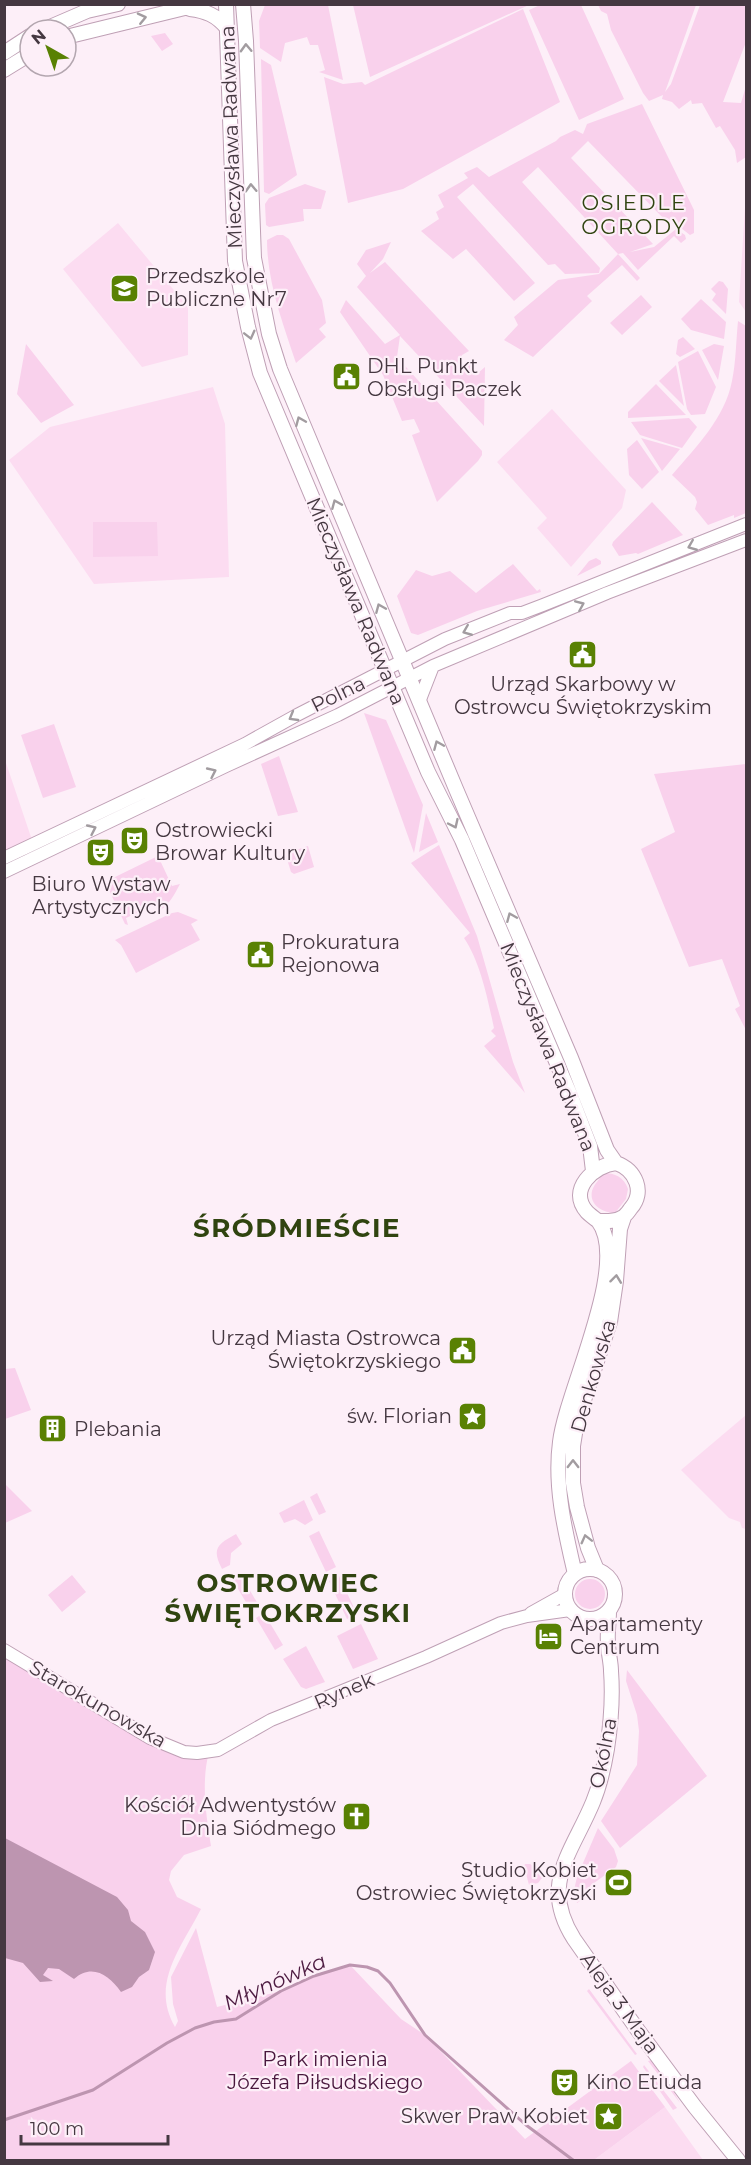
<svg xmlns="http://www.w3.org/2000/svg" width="751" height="2165" font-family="Montserrat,sans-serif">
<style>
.built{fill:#fcdcf1}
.green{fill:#f9d1ec}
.water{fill:#bd95b0}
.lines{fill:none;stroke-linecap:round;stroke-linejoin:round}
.stream{stroke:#bd95b0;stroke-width:3}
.tertiary-casing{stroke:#bfa0b5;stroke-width:14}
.secondary-casing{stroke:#bfa0b5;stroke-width:16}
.tertiary{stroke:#fff;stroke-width:12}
.secondary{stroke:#fff;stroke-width:14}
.oneway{stroke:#a29ca0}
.labels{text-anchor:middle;stroke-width:4.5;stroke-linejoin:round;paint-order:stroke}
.street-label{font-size:20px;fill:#453841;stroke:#fdeff8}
.poi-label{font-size:20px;fill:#453841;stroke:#fdeff8;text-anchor:start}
.park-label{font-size:20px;fill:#49173d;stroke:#fdeff8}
.neighbourhood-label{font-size:21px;letter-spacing:1.5px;fill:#304410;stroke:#fdeff8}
.water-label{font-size:21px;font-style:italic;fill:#4d1b41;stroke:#fdeff8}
.district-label{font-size:26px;font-weight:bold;letter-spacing:1.5px;fill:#304410;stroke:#fdeff8}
</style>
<rect width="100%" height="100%" fill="#fdeff8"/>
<!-- built -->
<path class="built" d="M 746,192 L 746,312 L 739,302 Z
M 118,223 L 188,307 L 188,355 L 142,367 L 63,269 Z
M 213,387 L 225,424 L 229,577 L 94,584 L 9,460 L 50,427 Z
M 552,409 L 626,490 L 622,508 L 571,567 L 537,528 L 547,518 L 497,462 Z
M 4,757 L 33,843 L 4,858 Z
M 746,1415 L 746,1529 L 742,1528 L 740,1522 L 729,1518 L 681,1470 Z
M 665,2107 L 703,2160 L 594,2160 Z"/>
<!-- green -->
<path class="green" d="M 265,5 L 328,5 L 343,80 L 319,72 L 325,70 L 318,45 L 310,45 L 307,37 L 285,43 L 281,62 L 260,48 L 259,21 Z
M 353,5 L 353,4 L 529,5 L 370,77 Z
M 540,5 L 581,5 L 624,99 L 579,120 L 529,10 Z
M 598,5 L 696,5 L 665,92 L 671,84 L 700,5 L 746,5 L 746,42 L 723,102 L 741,103 L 746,86 L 746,157 L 737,163 L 735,150 L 720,126 L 716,128 L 702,103 L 692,104 L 691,100 L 679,109 L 672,102 L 662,99 L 663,95 L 649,101 L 643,93 L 611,30 L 607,14 L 601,11 Z
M 523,9 L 560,102 L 403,189 L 348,203 L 324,77 L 343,84 L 362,82 L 365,85 Z
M 165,33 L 173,44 L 162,51 L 151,36 Z
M 261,59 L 271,65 L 297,175 L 269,194 L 264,192 Z
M 642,104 L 694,210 L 694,233 L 690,235 L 672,221 L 664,219 L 588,141 L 571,158 L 653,244 L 630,252 L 654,247 L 676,229 L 685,235 L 686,239 L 681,243 L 674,236 L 638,270 L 623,253 L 618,254 L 640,278 L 637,281 L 622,265 L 587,296 L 592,301 L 533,357 L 504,340 L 518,325 L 514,317 L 558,280 L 599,274 L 618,254 L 538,167 L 522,182 L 600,268 L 599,273 L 565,274 L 555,264 L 548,265 L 473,184 L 457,197 L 535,283 L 514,301 L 466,249 L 453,259 L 421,231 L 439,219 L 436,212 L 444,207 L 438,195 L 468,178 L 464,173 L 477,167 L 489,177 L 556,141 L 560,137 L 575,130 L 583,134 L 587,124 Z
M 305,184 L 326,191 L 321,209 L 303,209 L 304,221 L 269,227 L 266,225 L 265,204 L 269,198 Z
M 277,235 L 283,235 L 289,239 L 322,300 L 326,323 L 319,329 L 326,337 L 296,363 C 283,324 267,282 267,240 Z
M 391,242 L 383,259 L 370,273 L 385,262 L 469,351 L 462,355 L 461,361 L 464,365 L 468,362 L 478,373 L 485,367 L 484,426 L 400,336 L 397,357 L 482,451 L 482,455 L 478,461 L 437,502 L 412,435 L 420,432 L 414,419 L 402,421 L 383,375 L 340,312 L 346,300 L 385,344 L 400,335 L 357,287 L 366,276 L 357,264 L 366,250 Z
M 719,281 L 723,282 L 728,289 L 726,314 L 712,300 L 716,294 L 711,289 Z
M 641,295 L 652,307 L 622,335 L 610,323 Z
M 701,299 L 726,322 L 724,339 L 691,330 L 681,319 Z
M 738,321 L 746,326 L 746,513 L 734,518 L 734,515 L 708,525 L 695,509 L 697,502 L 695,497 L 672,475 C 696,447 725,418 732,381 C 736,362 736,341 738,321 Z
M 683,337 L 695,349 L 680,357 L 676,354 L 678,340 Z
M 26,344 L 74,405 L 41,423 L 17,394 Z
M 714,344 L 724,346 L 718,380 L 702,350 Z
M 698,351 L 716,387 L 705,414 L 691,415 L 687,409 L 678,362 Z
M 676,365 L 684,406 L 659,381 Z
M 656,384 L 686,415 L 628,418 L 628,412 Z
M 689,418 L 697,427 L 682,448 L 640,435 L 631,422 Z
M 641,438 L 680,449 L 662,471 Z
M 637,440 L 659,472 L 642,489 L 629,475 L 627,449 Z
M 652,502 L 683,535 L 638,554 L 636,553 L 619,556 L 612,545 L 613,542 Z
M 93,522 L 157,522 L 158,556 L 93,557 Z
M 596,558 L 601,561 L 601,564 L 577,576 L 589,561 Z
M 513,564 L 537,591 L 540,589 L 541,592 L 477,611 L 418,635 L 411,633 L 397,596 L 416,570 L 432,576 L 450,571 L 476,593 Z
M 364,713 L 386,720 L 423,805 L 414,853 Z
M 54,724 L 76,787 L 43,798 L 21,735 Z
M 279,756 L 298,812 L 278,816 L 261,764 Z
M 746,764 L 746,1030 L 735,1009 L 740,1006 L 722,959 L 689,967 L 641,849 L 675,832 L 654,774 Z
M 426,813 L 438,842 L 419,852 Z
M 439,845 L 477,936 L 513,1062 L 525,1093 L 484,1046 L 496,1036 L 491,1031 L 494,1028 C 488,1000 480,961 464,938 L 470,933 L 411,863 Z
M 308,846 L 314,867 L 294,874 L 291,872 L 286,856 L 290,852 Z
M 158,856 L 172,886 L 180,884 C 174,895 170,904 159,911 L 156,904 L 126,918 L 128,925 L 125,924 L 109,890 L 109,884 L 113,878 Z
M 178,912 L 198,920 L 191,924 L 200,940 L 136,973 L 121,945 L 115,940 L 172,913 Z
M 603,1173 C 615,1173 624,1177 628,1189 L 626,1199 L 615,1213 C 603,1213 589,1205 592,1191 C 594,1184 600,1179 603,1173 Z
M 15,1368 L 31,1410 L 5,1419 L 5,1369 Z
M 5,1484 L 32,1511 L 5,1523 L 4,1523 Z
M 317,1493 L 326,1512 L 319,1515 L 310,1497 Z
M 304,1500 L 313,1520 L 305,1525 L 295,1519 L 284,1523 L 279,1513 Z
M 319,1531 L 336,1567 L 326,1572 L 309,1536 Z
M 236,1534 L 242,1544 L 231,1553 L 230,1565 L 222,1569 C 211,1548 218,1544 236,1534 Z
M 239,1572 L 258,1604 L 250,1609 L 231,1577 Z
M 72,1575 L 86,1592 L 62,1612 L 48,1595 Z
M 339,1576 L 357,1614 L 347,1619 L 329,1581 Z
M575 1594a15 15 0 1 1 30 0a15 15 0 1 1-30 0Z
M 264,1613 L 283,1645 L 275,1650 L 256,1618 Z
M 361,1624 L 378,1659 L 353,1669 L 337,1636 Z
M 306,1646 L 325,1682 L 306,1689 L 301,1687 L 283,1659 Z
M 5,1650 L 150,1738 L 209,1752 C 201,1782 206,1815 211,1846 L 184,1855 L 171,1871 L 169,1880 L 177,1897 L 201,1909 C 181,1948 150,1984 175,2027 L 178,2021 L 173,2004 L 171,1977 L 196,1928 L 217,2007 L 281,1991 L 314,1976 L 350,1965 L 401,2019 L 425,2035 L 525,2139 L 631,2061 L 665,2107 L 594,2160 L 5,2160 Z
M 627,1670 L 707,1776 L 620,1848 L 601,1821 L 637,1765 L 639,1731 L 637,1715 L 626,1681 Z
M 598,1828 L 614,1849 L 618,1861 L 616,1867 L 590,1886 L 590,1894 L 577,1903 L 574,1890 L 577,1877 Z
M 525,1864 L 530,1864 L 546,1873 L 538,1883 L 529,1885 L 524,1866 Z
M 589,1989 L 637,2054 L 635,2055 L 587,1991 Z
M 652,2060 L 666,2078 L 680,2103 L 648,2061 Z
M 644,2065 L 677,2108 L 673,2110 L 643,2067 Z"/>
<!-- water -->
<path class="water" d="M 5,1838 L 117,1897 L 128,1910 L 131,1921 L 145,1932 L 155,1952 L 149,1970 L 139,1977 L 132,1987 L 121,1992 C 109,1975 92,1963 74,1979 L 59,1969 L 48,1968 L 43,1975 L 53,1981 L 40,1982 L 23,1963 L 5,1958 Z"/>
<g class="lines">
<!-- stream -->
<path class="stream" d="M 4,2120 L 93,2090 L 167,2043 L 195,2028 L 214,2022 L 236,2019 L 281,1991 L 314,1976 L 350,1965 L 367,1967 L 378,1971 L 390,1983 L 425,2035 L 526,2125 L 573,2160"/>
<defs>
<path id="tertiary" d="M 419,702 L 433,666
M 4,858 L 245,744 L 297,715 L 445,639 L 510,613 L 522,613 L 543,605 L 746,524
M 4,872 L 226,766 L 338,715 L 433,666 L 607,593 L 746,540
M 531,1613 L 565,1594
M 4,1650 L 150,1738 L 184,1752 L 197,1753 L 218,1750 L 271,1720 L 426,1657 L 501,1623 L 527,1616 L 570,1610"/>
<path id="secondary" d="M 226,4 L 235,261 L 248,327 L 260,373 L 428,772 L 462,840 L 570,1094 L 590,1146 L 593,1171
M 243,4 L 246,41 L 254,258 L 269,334 L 280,369 L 456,789 L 571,1058 L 607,1150 L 616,1163
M 190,9 C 206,11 216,15 227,28
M 43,30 L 87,11 L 118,4
M 66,37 L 201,4
M 4,53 L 30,36
M 4,70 L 30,54
M 616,1163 C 636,1170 645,1192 631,1208 C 628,1212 626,1216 621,1218 C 614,1222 606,1221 598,1221 C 594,1218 590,1215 587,1212 C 567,1190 594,1165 616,1163 Z
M565 1594a25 25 0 1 1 50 0a25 25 0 1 1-50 0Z
M 597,1570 L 588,1548 L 577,1507 L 573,1483 L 573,1446 L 577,1421 L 610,1322 L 616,1281 L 620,1229 L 624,1217
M 575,1574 C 565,1531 554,1486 560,1442 C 566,1390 631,1264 598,1221
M 609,1611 C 609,1622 607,1633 608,1643 C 608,1652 611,1662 611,1671 C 613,1697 611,1723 607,1749 C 604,1767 600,1785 593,1802 C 572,1853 539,1884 574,1939 L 637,2029 L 695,2107 L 738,2160"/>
</defs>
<!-- tertiary casing -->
<use href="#tertiary" class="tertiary-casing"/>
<!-- secondary casing -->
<use href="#secondary" class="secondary-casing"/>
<!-- tertiary -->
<use href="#tertiary" class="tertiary"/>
<!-- secondary -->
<use href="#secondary" class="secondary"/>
</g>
<!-- one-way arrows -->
<defs><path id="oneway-chevron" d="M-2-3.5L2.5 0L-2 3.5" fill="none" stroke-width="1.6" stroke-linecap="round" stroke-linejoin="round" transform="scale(1.5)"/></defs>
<g class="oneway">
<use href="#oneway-chevron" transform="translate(142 18) rotate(-13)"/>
<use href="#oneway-chevron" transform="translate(246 48) rotate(-92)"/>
<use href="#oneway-chevron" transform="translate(251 188) rotate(-92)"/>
<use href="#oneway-chevron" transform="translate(250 335) rotate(76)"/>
<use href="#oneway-chevron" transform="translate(300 421) rotate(-113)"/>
<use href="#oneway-chevron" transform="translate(336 504) rotate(-113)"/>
<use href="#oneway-chevron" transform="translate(692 546) rotate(158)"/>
<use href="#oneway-chevron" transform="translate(580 605) rotate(-23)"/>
<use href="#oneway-chevron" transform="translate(380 608) rotate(-113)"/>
<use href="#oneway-chevron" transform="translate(467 631) rotate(158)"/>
<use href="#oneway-chevron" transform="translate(293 717) rotate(150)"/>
<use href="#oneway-chevron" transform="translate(438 745) rotate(-113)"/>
<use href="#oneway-chevron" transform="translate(212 772) rotate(-25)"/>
<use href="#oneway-chevron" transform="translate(454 824) rotate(65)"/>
<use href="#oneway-chevron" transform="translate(92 829) rotate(-25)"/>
<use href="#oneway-chevron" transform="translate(511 917) rotate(-113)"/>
<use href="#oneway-chevron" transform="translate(616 1279) rotate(-83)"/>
<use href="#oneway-chevron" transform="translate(573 1464) rotate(-90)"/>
<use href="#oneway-chevron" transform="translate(586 1539) rotate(-104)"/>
</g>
<!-- icons -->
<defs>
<symbol id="school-square" viewBox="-11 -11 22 22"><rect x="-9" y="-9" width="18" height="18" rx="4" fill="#598103" stroke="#fdeff8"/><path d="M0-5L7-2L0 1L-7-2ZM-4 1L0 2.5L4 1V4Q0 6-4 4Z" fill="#fff"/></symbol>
<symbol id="civic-square" viewBox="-11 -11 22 22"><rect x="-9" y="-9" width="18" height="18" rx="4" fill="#598103" stroke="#fdeff8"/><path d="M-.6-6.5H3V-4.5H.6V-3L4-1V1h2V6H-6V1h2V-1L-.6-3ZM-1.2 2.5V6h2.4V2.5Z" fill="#fff"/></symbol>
<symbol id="theatre-square" viewBox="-11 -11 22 22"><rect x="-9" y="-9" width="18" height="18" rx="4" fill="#598103" stroke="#fdeff8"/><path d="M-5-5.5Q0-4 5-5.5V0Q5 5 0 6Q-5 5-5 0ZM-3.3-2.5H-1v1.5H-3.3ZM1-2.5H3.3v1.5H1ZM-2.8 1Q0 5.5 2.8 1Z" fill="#fff"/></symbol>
<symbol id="sight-square" viewBox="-11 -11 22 22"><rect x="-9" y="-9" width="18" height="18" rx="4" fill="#598103" stroke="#fdeff8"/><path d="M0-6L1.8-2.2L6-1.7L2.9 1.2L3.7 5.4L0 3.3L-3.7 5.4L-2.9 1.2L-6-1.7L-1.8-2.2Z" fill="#fff"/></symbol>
<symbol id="building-square" viewBox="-11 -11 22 22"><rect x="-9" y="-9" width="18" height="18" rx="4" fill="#598103" stroke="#fdeff8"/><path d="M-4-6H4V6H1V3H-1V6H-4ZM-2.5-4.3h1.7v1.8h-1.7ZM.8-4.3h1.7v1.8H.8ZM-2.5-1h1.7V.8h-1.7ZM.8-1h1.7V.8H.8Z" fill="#fff"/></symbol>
<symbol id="hotel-square" viewBox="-11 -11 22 22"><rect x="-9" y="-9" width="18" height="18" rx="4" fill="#598103" stroke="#fdeff8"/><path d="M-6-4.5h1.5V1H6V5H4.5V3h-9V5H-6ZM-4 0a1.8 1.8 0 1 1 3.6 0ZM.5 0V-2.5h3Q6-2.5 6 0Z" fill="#fff"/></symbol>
<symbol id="church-square" viewBox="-11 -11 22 22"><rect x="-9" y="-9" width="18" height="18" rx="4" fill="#598103" stroke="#fdeff8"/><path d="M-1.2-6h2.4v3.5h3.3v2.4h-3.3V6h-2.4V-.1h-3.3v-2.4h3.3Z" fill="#fff"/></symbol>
<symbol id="stadium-square" viewBox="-11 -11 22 22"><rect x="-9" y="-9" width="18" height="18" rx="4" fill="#598103" stroke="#fdeff8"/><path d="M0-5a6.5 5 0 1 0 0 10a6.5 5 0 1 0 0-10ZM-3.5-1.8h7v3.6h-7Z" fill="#fff"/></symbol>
</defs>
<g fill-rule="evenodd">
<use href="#school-square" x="108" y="272" width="33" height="33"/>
<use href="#civic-square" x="330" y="360" width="33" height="33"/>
<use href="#civic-square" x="566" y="638" width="33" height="33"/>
<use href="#theatre-square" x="118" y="824" width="33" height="33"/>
<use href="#theatre-square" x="84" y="836" width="33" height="33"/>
<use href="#civic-square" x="244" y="938" width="33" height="33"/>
<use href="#civic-square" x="446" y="1334" width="33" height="33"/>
<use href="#sight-square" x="456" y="1400" width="33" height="33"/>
<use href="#building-square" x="36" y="1412" width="33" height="33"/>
<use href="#hotel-square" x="532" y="1620" width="33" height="33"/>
<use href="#church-square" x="340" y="1800" width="33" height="33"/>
<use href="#stadium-square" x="602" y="1866" width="33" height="33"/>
<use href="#theatre-square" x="548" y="2066" width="33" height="33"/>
<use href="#sight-square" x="592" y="2100" width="33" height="33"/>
</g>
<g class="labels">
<!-- street labels -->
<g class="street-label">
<text transform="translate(231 137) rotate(-92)" y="7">Mieczysława Radwana</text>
<text transform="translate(356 601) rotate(67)" y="7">Mieczysława Radwana</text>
<text transform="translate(338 694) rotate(-26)" y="7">Polna</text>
<text transform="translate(548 1047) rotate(68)" y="7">Mieczysława Radwana</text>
<text transform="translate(593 1376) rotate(-74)" y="7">Denkowska</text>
<text transform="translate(344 1691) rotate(-23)" y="7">Rynek</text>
<text transform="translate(98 1704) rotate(30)" y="7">Starokunowska</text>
<text transform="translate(603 1753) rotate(-79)" y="7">Okólna</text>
<text transform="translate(620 2003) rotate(54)" y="7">Aleja 3 Maja</text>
</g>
<!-- poi labels -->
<g class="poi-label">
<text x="146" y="283">Przedszkole<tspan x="146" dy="23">Publiczne Nr7</tspan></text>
<text x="367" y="373">DHL Punkt<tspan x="367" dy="23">Obsługi Paczek</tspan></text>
<text x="583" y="691" text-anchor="middle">Urząd Skarbowy w<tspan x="583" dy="23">Ostrowcu Świętokrzyskim</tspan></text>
<text x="155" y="837">Ostrowiecki<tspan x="155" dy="23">Browar Kultury</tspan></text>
<text x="101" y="891" text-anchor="middle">Biuro Wystaw<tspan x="101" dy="23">Artystycznych</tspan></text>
<text x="281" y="949">Prokuratura<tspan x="281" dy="23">Rejonowa</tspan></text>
<text x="441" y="1345" text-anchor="end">Urząd Miasta Ostrowca<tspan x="441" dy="23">Świętokrzyskiego</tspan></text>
<text x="452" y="1423" text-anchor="end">św. Florian</text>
<text x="74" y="1436">Plebania</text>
<text x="570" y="1631">Apartamenty<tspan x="570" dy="23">Centrum</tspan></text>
<text x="336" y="1812" text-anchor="end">Kościół Adwentystów<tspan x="336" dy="23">Dnia Siódmego</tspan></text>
<text x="597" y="1877" text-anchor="end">Studio Kobiet<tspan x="597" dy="23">Ostrowiec Świętokrzyski</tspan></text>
<text x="586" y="2089">Kino Etiuda</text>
<text x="588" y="2123" text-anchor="end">Skwer Praw Kobiet</text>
</g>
<!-- park labels -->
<g class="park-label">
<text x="325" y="2066">Park imienia<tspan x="325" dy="23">Józefa Piłsudskiego</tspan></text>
</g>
<!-- neighbourhood labels -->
<g class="neighbourhood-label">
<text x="634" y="210">OSIEDLE<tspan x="634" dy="24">OGRODY</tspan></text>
</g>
<!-- water labels -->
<g class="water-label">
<text transform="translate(275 1982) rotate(-24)" y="7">Młynówka</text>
</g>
<!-- district labels -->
<g class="district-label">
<text x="297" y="1237">ŚRÓDMIEŚCIE</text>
<text x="288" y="1592">OSTROWIEC<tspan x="288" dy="30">ŚWIĘTOKRZYSKI</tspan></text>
</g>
</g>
<!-- border -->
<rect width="751" height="2165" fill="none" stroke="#453841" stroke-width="12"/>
<!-- north arrow -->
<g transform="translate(48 48) rotate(320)"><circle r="28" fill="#fdeff8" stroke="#b3a6af" stroke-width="1.5"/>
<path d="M0-4.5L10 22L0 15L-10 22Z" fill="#598103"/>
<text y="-9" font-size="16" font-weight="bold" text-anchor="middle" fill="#453841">N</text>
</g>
<!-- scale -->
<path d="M21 2135v9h147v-9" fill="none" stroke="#453841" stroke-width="3"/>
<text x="30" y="2135" font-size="18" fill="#453841" stroke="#fdeff8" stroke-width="4.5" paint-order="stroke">100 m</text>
</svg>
